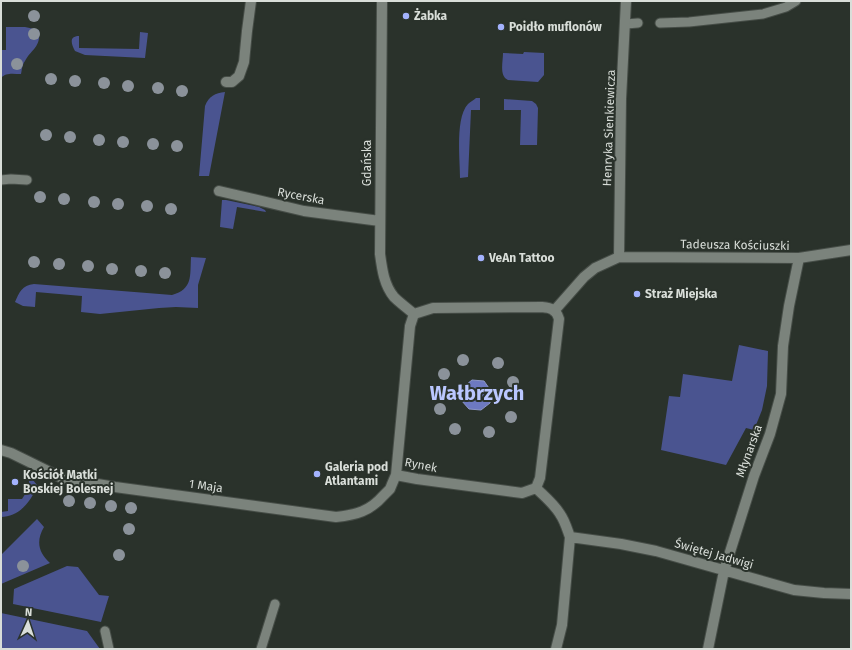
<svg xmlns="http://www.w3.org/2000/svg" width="852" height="650" font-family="'Fira Sans',sans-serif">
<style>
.green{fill:#4a5490}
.water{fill:#6d79c1;stroke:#8d97c8}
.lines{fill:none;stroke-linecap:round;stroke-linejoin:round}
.lane-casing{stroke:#464d47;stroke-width:11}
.street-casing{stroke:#464d47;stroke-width:12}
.lane{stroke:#7b837c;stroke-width:9}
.street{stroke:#7b837c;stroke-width:10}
.tree{fill:#8b929a}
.poi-dot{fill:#a3b2fd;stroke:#2a322b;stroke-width:1.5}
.labels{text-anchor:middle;stroke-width:4;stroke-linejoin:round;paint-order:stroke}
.poi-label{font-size:12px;font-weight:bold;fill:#d9ded9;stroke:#2a322b;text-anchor:start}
.street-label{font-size:12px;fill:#d9ded9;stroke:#2a322b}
.town-label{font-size:20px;font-weight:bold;fill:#bac7ff;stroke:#2a322b}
</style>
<rect width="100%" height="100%" fill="#2a322b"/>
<!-- green -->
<path class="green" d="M 6,27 L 25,27 L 39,30 C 41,48 31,49 25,61 C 22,65 22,70 21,74 C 14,74 6,72 1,78 L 1,50 L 6,50 Z
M 140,32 L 148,33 L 145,58 L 85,55 L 75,51 C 71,44 69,36 79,36 L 79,48 L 139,49 Z
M 524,52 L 544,53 L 544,75 L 538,82 L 508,80 C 499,76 503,62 503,53 L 523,54 Z
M 225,92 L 209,176 L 199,176 L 205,106 C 209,96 215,93 225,92 Z
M 476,98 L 480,98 L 480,110 L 471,110 L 468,177 L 460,178 C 460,159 455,118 468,104 C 470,102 474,100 476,98 Z
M 504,99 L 532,101 L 536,104 L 538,108 L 537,145 L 520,145 L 521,110 L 504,110 Z
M 222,200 L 226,200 L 259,207 L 265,210 L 266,212 L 237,207 L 233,229 L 220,227 Z
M 191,257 L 206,258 L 198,285 L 198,308 L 176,307 L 159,308 L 100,314 L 81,312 L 82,296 L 36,292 L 35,307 L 23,306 L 15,302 C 19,293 22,285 34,284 L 172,295 C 193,289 190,276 191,257 Z
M 739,345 L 768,351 L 767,386 L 762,410 L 754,430 L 746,428 L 726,465 L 661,450 L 669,396 L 680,397 L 683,374 L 732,381 Z
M 29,475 L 37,485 C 32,501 19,517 1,517 L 1,512 L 8,511 L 8,499 L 22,499 L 29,488 Z
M 37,519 L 44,527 C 36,541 38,552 50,563 L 1,584 L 1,555 Z
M 67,566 L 78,567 L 99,595 L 109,596 L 101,622 L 13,604 L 14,589 Z
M 1,613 L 87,631 L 100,649 L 1,649 Z"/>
<!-- water -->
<path class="water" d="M 472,380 L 484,381 L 491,391 L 490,403 L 481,410 L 469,409 L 461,400 L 462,388 Z"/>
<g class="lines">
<defs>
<path id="lane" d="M 660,23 L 689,22 L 763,14 L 786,7 L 796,1
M 626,24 L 638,23
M 1,180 L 11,179 L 27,180
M 105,631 L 109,649
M 261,649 L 275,604"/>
<path id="street" d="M 382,1 L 380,254 C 382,269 384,285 394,297 C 400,303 407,308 414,314
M 226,82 L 232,82 L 239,76 L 244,62 L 247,31 L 251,1
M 219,191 L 304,211 L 380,221
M 619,257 L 621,99 L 626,1
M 554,311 L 584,277 L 595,268 L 619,257 L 799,258 L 851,250
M 1,450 L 11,453 L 62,478 L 115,487 L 336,517 C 356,515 370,511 383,496 C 385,494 388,491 390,489 C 392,484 394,479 396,475 L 410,326 L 414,314
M 396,475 L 417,479 L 522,493 L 536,488 L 540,478 L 559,319 C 556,309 551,308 542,307 L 433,308 L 414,314
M 536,488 C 544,496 554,504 560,514 C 565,521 567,529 570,537 L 562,625 L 556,649
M 570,537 L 621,544 L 656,551 L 794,590 L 824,593 L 851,594
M 708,649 L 724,571 L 754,476 L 770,434 L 781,394 L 783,346 L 789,306 L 799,258"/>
</defs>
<!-- lane casing -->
<use href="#lane" class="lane-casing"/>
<!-- street casing -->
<use href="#street" class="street-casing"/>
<!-- lane -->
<use href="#lane" class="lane"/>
<!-- street -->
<use href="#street" class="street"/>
</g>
<!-- trees -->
<g class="tree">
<circle cx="34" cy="16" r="6"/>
<circle cx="34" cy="34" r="6"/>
<circle cx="17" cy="64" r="6"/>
<circle cx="51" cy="79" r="6"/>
<circle cx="75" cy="81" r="6"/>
<circle cx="104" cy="83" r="6"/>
<circle cx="128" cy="86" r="6"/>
<circle cx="158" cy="88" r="6"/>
<circle cx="182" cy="91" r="6"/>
<circle cx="46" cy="135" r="6"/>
<circle cx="70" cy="137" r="6"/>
<circle cx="99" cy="140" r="6"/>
<circle cx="123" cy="142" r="6"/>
<circle cx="153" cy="144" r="6"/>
<circle cx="177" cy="146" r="6"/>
<circle cx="40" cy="197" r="6"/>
<circle cx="64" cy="199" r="6"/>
<circle cx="94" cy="202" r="6"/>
<circle cx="118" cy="204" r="6"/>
<circle cx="147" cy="206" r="6"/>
<circle cx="171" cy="209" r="6"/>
<circle cx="34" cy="262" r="6"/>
<circle cx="59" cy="264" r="6"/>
<circle cx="88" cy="266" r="6"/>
<circle cx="112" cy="269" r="6"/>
<circle cx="141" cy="271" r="6"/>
<circle cx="165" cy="273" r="6"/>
<circle cx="463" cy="360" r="6"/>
<circle cx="498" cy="363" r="6"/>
<circle cx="444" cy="374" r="6"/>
<circle cx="513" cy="382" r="6"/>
<circle cx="440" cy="409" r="6"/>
<circle cx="511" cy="417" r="6"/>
<circle cx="455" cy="429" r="6"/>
<circle cx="489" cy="432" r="6"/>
<circle cx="69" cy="501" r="6"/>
<circle cx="90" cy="503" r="6"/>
<circle cx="111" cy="506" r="6"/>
<circle cx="131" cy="508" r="6"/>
<circle cx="129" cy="529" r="6"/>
<circle cx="119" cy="555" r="6"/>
<circle cx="23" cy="566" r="6"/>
</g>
<!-- markers -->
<g class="poi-dot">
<circle cx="406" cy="16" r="4"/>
<circle cx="501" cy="27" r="4"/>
<circle cx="481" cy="258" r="4"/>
<circle cx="637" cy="294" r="4"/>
<circle cx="317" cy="474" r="4"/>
<circle cx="15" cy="482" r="4"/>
</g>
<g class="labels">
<!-- poi labels -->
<g class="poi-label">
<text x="414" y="20">Żabka</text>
<text x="509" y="31">Poidło muflonów</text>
<text x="489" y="262">VeAn Tattoo</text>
<text x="645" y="298">Straż Miejska</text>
<text x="325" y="471">Galeria pod<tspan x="325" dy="14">Atlantami</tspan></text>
<text x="23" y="479">Kościół Matki<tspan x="23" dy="14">Boskiej Bolesnej</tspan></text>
</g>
<!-- street labels -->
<g class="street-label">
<text transform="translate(609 128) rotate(-88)" y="4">Henryka Sienkiewicza</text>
<text transform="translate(367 163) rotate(-90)" y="4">Gdańska</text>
<text transform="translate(301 196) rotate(11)" y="4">Rycerska</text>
<text transform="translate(735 245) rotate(1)" y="4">Tadeusza Kościuszki</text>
<text transform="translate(749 451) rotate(-70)" y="4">Młynarska</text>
<text transform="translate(421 465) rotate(11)" y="4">Rynek</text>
<text transform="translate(206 486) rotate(8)" y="4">1 Maja</text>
<text transform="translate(714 554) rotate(16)" y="4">Świętej Jadwigi</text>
</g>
<!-- town labels -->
<g class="town-label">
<text x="477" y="400">Wałbrzych</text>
</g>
</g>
<!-- border -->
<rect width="852" height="650" fill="none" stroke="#d9ded9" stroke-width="4"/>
<!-- north arrow -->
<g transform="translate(28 622) rotate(3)" stroke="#2a322b" stroke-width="3" paint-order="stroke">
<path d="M0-3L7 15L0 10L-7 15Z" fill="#d9ded9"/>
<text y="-6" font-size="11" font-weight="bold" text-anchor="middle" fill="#d9ded9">N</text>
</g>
</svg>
